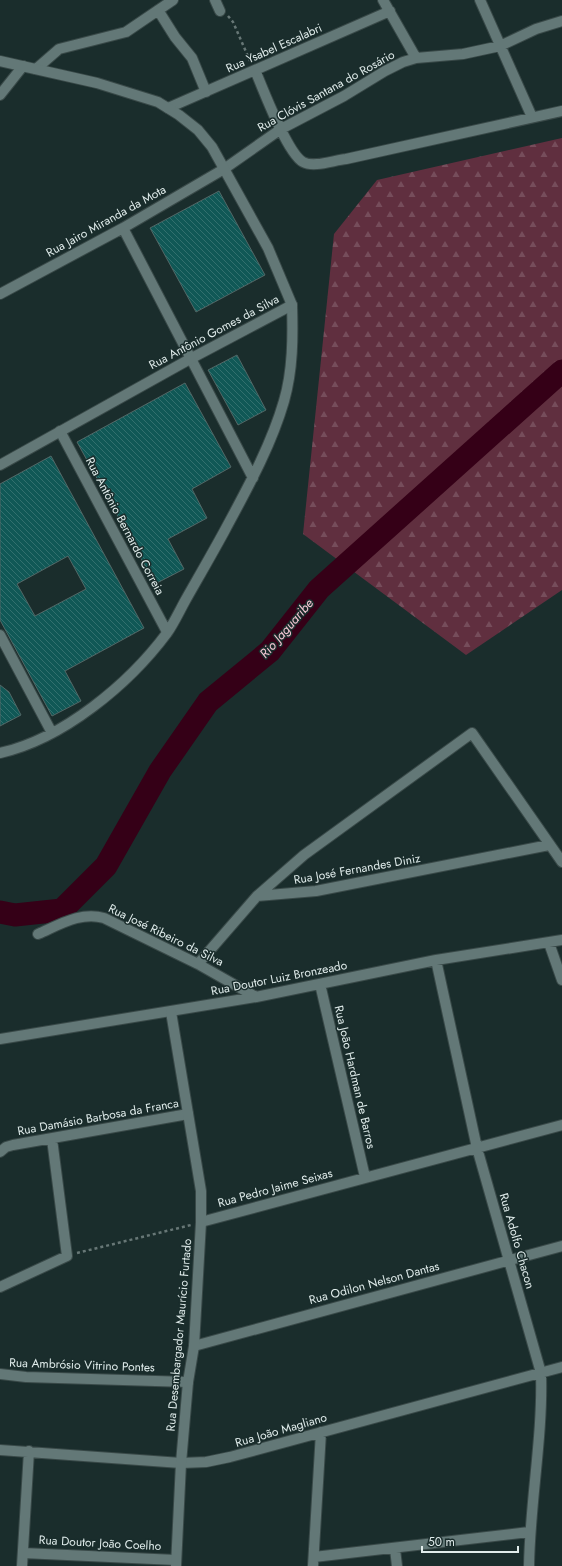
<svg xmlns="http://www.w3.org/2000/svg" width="562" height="1566" font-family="Jost,sans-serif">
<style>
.forest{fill:url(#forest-firs)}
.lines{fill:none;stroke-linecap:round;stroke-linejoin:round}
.river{stroke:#350017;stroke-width:23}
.building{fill:url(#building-back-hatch);stroke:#526766;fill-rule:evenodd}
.street-casing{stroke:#394948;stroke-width:12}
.secondary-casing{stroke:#394948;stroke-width:12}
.path{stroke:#677776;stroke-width:2.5;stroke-dasharray:3 3;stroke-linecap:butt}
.street{stroke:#637877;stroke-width:10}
.secondary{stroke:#637877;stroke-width:10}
.labels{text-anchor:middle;stroke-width:3;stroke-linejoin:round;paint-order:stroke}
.street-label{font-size:12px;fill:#e0eceb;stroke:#1a2d2c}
.water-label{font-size:13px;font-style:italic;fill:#f7c7d5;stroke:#1a2d2c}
</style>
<defs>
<pattern id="forest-firs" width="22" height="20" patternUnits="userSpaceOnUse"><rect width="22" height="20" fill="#602f3f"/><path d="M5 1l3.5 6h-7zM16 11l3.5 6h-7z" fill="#764d5b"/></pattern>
<pattern id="building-back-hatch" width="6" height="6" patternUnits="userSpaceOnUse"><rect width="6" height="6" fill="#105856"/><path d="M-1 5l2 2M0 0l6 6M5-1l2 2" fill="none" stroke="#32706e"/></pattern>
</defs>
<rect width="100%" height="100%" fill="#1a2d2c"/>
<!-- forest -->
<path class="forest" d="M 562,138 L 562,590 L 466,655 L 303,534 L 334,234 L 377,180 Z"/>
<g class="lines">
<!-- river -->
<path class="river" d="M 0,912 L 15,915 L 62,910 L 106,866 L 160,771 L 208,702 L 270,651 L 319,589 L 562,371"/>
</g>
<!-- building -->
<path class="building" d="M 219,191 L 265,275 L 196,312 L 150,228 Z
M 237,355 L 266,410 L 238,425 L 208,370 Z
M 185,383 L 231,467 L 192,489 L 207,518 L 168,539 L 184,569 L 155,584 L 77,442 Z
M 51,456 L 144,628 L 65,671 L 81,701 L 52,716 L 0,620 L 0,484 ZM 68,556 L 86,589 L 35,616 L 17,584 Z
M 0,685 L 9,692 L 21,715 L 0,726 Z"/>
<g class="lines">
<defs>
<path id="street" d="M 215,0 L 220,11
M 383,0 L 416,58
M 480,0 L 532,117
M 158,10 L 175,37 L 192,58 L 206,92
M 36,69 L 59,49 L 126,32 L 173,0
M 255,70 C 263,89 287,153 303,162 C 314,168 334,160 346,159 L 562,111
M 0,95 L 23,66
M 168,108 L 390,11
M 123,228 L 253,478
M 0,294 L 123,228 L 224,169 L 281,129 L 344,96 L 385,71 L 403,62 L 416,58 L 463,54 L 500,46 L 536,29 L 562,21
M 60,431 L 167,632
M 0,635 L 52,733
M 0,753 C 63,739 129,684 167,633 C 174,623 179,612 185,601 C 198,578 212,554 225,530 C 247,489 271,446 284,401 C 293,370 293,336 292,305
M 257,896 L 316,891 L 549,845
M 38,934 C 59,925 81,911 104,918 L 198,964 L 256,997
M 549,943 L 562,980
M 436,960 L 477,1148 L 541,1373 C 543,1437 530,1501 529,1566
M 198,964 L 257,896 L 304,855 L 472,733 L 562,862
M 320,984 L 365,1177
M 0,1039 L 256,997 L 436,960 L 562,940
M 0,1152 L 6,1147 L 13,1145 L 188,1114
M 201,1222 L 562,1125
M 0,1287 L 67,1256 L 52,1139
M 194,1346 L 562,1246
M 0,1374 L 26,1377 L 188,1382
M 0,1450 L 181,1463 L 206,1462 L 230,1457 L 562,1367
M 395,1549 L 397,1566
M 23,1553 L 176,1560
M 314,1557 L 529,1532
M 22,1566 L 29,1451
M 313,1566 L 321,1432"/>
<path id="secondary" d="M 0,61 L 97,83 L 158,102 L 179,115 L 198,130 L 212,147 L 268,248 L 292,305 L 190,359 L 0,465
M 171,1012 L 196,1161 L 201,1191 L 201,1222 L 194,1346 L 188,1382 L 181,1463 L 176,1566"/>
</defs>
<!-- street casing -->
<use href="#street" class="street-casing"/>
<!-- secondary casing -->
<use href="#secondary" class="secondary-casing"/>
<!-- path -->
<path class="path" d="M 228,16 L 233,22 L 250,61
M 77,1253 L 191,1225"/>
<!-- street -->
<use href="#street" class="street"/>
<!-- secondary -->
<use href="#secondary" class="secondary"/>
</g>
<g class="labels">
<!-- street labels -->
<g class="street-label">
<text transform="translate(274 48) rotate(-24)" y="4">Rua Ysabel Escalabri</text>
<text transform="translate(326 91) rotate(-29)" y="4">Rua Clóvis Santana do Rosário</text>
<text transform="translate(106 221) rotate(-29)" y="4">Rua Jairo Miranda da Mota</text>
<text transform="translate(214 332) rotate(-28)" y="4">Rua Antônio Gomes da Silva</text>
<text transform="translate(125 526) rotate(62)" y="4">Rua Antônio Bernardo Correia</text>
<text transform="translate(357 869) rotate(-10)" y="4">Rua José Fernandes Diniz</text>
<text transform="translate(166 935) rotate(26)" y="4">Rua José Ribeiro da Silva</text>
<text transform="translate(279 978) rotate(-11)" y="4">Rua Doutor Luiz Bronzeado</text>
<text transform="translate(355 1077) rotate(77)" y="4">Rua João Hardman de Barros</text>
<text transform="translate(98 1117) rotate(-10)" y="4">Rua Damásio Barbosa da Franca</text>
<text transform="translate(275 1188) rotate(-15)" y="4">Rua Pedro Jaime Seixas</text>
<text transform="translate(517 1241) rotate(74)" y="4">Rua Adolfo Chacon</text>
<text transform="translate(374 1283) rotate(-15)" y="4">Rua Odilon Nelson Dantas</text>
<text transform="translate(179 1335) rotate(-85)" y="4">Rua Desembargador Maurício Furtado</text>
<text transform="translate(82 1365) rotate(2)" y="4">Rua Ambrósio Vitrino Pontes</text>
<text transform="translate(281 1430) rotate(-16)" y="4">Rua João Magliano</text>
<text transform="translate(100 1543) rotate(3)" y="4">Rua Doutor João Coelho</text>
</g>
<!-- water labels -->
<g class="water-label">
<text transform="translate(286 628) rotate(-49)" y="5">Rio Jaguaribe</text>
</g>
</g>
<!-- scale -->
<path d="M422 1546v6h96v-6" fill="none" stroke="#e0eceb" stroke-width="2"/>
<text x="428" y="1546" font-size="12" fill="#e0eceb" stroke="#1a2d2c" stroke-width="3" paint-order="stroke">50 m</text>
</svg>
